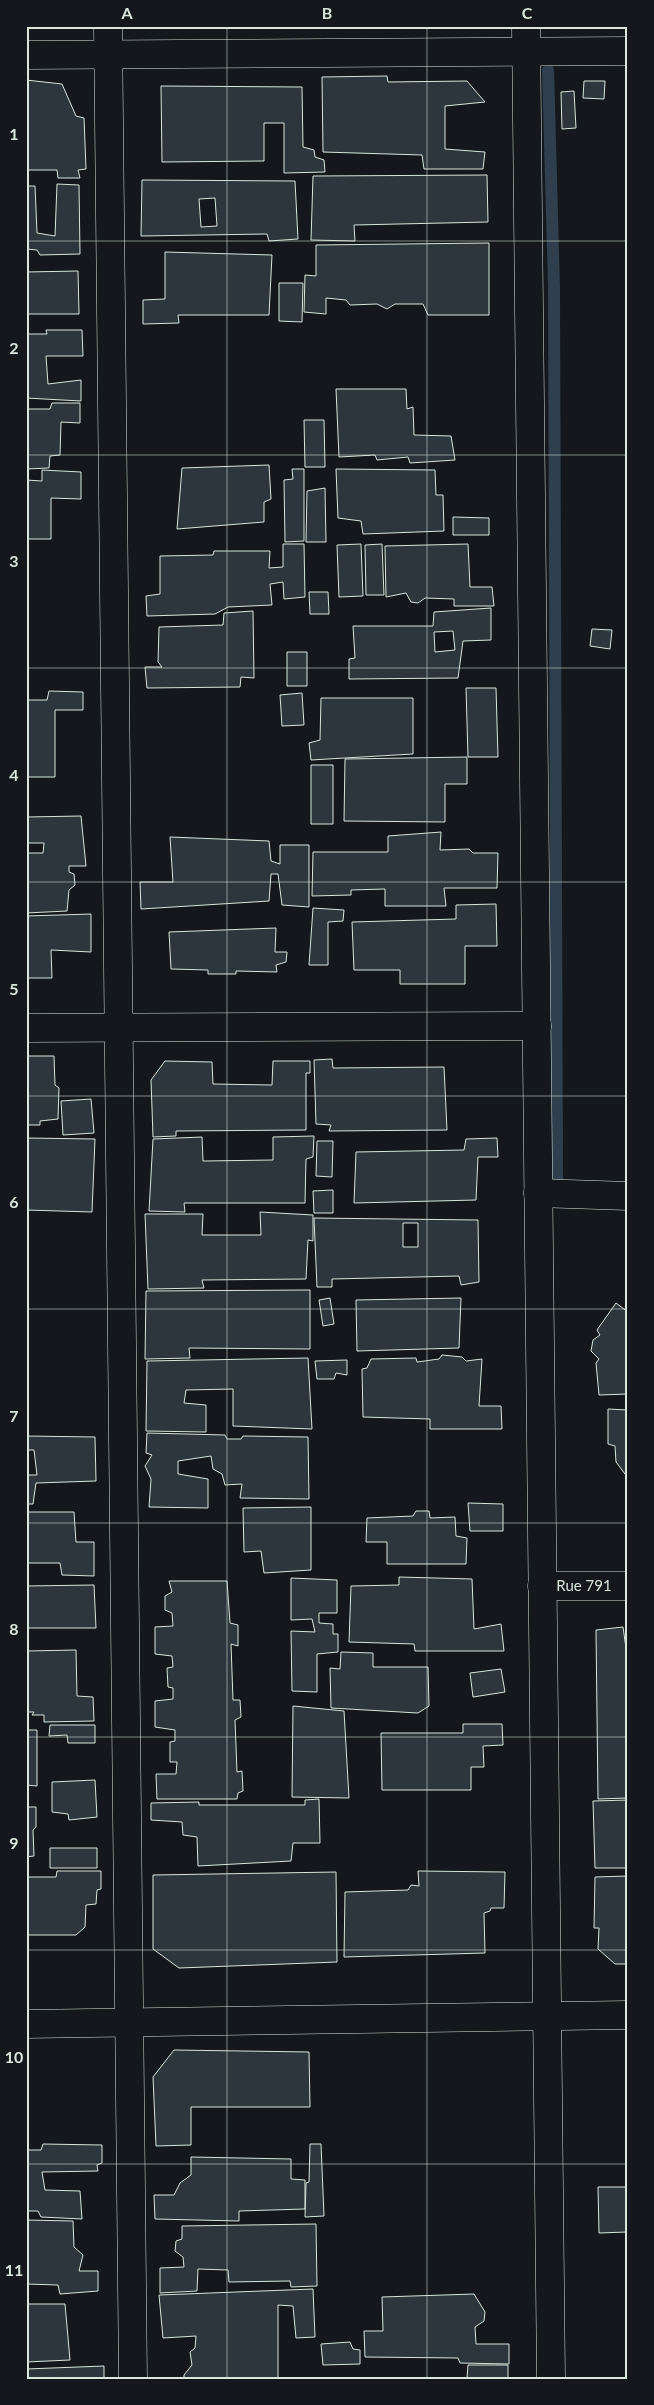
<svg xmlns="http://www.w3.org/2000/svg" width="654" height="2405" font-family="Lato,sans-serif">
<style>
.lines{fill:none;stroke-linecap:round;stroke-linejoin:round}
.stream{stroke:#2f3f4d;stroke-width:12}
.building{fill:#2c363c;stroke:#d8e6dc;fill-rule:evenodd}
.minor-casing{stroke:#d8e6dc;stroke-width:29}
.minor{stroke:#14181c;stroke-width:28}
.grid{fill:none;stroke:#d8e6dc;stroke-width:1;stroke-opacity:0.55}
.labels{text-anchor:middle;stroke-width:4;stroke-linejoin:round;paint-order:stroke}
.street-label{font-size:15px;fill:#d8e6dc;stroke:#14181c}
.neatline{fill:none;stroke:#d8e6dc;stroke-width:2}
.grid-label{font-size:16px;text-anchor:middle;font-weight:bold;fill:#d8e6dc}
</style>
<rect width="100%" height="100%" fill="#14181c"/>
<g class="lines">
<!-- stream -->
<path class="stream" d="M 548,70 L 554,287 L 557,1179"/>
</g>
<!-- building -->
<path class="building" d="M 387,76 L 388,82 L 467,81 L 485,102 L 445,106 L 445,149 L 485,152 L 483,169 L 424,169 L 422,155 L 323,152 L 322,77 Z
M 26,80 L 62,84 L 76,116 L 84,118 L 86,169 L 78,170 L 80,178 L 58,178 L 57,170 L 26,170 Z
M 584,81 L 605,81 L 604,99 L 583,98 Z
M 161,86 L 302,87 L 303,147 L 314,150 L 315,157 L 324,160 L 325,172 L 284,173 L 284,123 L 264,123 L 264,161 L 162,162 Z
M 574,91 L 576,128 L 562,129 L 561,92 Z
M 487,175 L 488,222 L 354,225 L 355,241 L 311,240 L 313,176 Z
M 142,180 L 295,181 L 298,239 L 269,241 L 267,234 L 141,236 ZM 215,198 L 217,226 L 201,227 L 199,199 Z
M 57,184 L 79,185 L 80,254 L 40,255 L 37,250 L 26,249 L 26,186 L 35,186 L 37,233 L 55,236 Z
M 489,243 L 489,315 L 428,315 L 423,304 L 395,304 L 387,309 L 377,304 L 350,305 L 346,300 L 326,298 L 326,314 L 304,312 L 305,275 L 316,276 L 316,245 Z
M 165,252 L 272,255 L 269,315 L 178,315 L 179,323 L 143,324 L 143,300 L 165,299 Z
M 78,271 L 79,314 L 26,314 L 26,272 Z
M 279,283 L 303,283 L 302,322 L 279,321 Z
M 46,330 L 82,330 L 83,356 L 46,356 L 48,384 L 81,380 L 81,401 L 26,398 L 26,334 L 47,334 Z
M 336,389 L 406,389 L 407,409 L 413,407 L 414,435 L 451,436 L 455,460 L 410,463 L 408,457 L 377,460 L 375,455 L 339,457 Z
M 52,403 L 80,403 L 80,423 L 61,422 L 60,455 L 50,456 L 49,468 L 26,469 L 26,409 L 50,409 Z
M 304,420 L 324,420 L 325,467 L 305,467 Z
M 269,465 L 271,499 L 264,502 L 264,522 L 177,529 L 182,468 Z
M 292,469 L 304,469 L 304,541 L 285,542 L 284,480 L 293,479 Z
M 336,469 L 435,470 L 436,495 L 443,495 L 444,531 L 363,534 L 361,521 L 338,518 Z
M 42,470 L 81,472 L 81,499 L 51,498 L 51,539 L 26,539 L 26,480 L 42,481 Z
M 325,488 L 326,542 L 306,542 L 307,491 Z
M 453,517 L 489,518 L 489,535 L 453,535 Z
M 283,544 L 304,544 L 305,597 L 284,599 L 283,582 L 270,584 L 272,605 L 228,607 L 215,614 L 147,616 L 146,596 L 160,594 L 160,556 L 213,555 L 214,551 L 270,551 L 269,568 L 283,567 Z
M 361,544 L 363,596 L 339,597 L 337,545 Z
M 382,544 L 384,595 L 366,595 L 365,545 Z
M 468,544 L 470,587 L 492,587 L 494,606 L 454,606 L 454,599 L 425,598 L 418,603 L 411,602 L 406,593 L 386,597 L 385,546 Z
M 309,592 L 328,592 L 329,614 L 310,614 Z
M 491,608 L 491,640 L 463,641 L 458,678 L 349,679 L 349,659 L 355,658 L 353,626 L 433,626 L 434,612 ZM 453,631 L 455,650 L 435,652 L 434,632 Z
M 253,611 L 254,678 L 241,677 L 240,687 L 147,688 L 145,667 L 162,667 L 158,662 L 159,627 L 223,625 L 224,613 Z
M 592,629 L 612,630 L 610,649 L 590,646 Z
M 287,652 L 307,652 L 307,686 L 287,686 Z
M 466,688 L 496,688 L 498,757 L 468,757 Z
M 49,691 L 83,692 L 83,710 L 55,710 L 55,777 L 26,777 L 26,700 L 47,700 Z
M 302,693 L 304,725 L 282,726 L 280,695 Z
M 321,698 L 413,698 L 413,754 L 311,760 L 309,743 L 320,740 Z
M 467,757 L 467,784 L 445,784 L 445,822 L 344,821 L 345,759 Z
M 311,765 L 333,765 L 333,824 L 311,824 Z
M 81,816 L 86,866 L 69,866 L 69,872 L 74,874 L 75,885 L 69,890 L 67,911 L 26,913 L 26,853 L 43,853 L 44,843 L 26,843 L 26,817 Z
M 441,832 L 440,850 L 469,849 L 473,853 L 498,853 L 497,888 L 444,888 L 446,906 L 385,906 L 385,889 L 351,890 L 351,895 L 312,896 L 313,852 L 388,852 L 388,836 Z
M 170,837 L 269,841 L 271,861 L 280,864 L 280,845 L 309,845 L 309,907 L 282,905 L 278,874 L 271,874 L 269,901 L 141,909 L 140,882 L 173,882 Z
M 496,904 L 497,946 L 465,946 L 465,984 L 400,984 L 400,970 L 354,970 L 352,922 L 456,919 L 456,905 Z
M 313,908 L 344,910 L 343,921 L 328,922 L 328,965 L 309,965 Z
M 91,914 L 91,952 L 51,950 L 52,978 L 26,978 L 26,916 Z
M 276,928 L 275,952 L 287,952 L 286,962 L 276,965 L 277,972 L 236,971 L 236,974 L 208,974 L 208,970 L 171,969 L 169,932 Z
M 26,1056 L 54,1056 L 55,1085 L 59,1088 L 58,1119 L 40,1121 L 40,1125 L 26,1125 Z
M 332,1059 L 333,1068 L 444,1067 L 447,1130 L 329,1131 L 331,1125 L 316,1124 L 314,1060 Z
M 165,1061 L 212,1062 L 213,1084 L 272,1085 L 273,1061 L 310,1061 L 310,1073 L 306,1073 L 306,1130 L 176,1131 L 176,1136 L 153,1137 L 151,1080 Z
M 91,1099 L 94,1133 L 63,1135 L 61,1101 Z
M 314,1136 L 313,1157 L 306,1159 L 305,1203 L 184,1203 L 185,1212 L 149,1211 L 153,1139 L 202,1137 L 203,1161 L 273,1160 L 273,1137 Z
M 26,1138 L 95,1139 L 92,1212 L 26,1210 Z
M 497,1138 L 498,1157 L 478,1157 L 476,1200 L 354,1203 L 356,1152 L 464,1150 L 466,1139 Z
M 317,1141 L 333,1141 L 332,1177 L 316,1176 Z
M 333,1190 L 333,1213 L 314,1213 L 313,1191 Z
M 260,1212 L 313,1215 L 313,1241 L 308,1240 L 306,1279 L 202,1280 L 204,1288 L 148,1289 L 145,1214 L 203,1214 L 202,1235 L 261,1235 Z
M 314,1218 L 478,1220 L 479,1282 L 461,1285 L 459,1276 L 332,1279 L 332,1287 L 317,1287 ZM 403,1223 L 418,1223 L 418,1247 L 403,1247 Z
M 310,1290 L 310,1349 L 189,1348 L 190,1358 L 145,1359 L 146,1291 Z
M 330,1298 L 334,1324 L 323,1326 L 319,1300 Z
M 461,1298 L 459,1348 L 357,1351 L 356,1300 Z
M 616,1303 L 628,1312 L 628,1394 L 599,1395 L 596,1363 L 599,1359 L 591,1351 L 593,1340 L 600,1335 L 597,1330 Z
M 442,1355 L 462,1357 L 466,1361 L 482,1359 L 479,1406 L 501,1406 L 502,1429 L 430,1429 L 430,1419 L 363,1417 L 362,1369 L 367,1368 L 371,1359 L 416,1358 L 417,1362 L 439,1359 Z
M 308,1358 L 312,1429 L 233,1426 L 233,1389 L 186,1390 L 184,1403 L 206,1405 L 206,1432 L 146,1431 L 147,1361 Z
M 347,1360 L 347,1375 L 336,1373 L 334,1379 L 317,1379 L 315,1361 Z
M 608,1409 L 628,1410 L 628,1478 L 616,1462 L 615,1446 L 608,1444 Z
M 147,1433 L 225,1435 L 227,1439 L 241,1439 L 243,1436 L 308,1437 L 309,1499 L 240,1498 L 242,1484 L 225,1485 L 222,1474 L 213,1469 L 211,1456 L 178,1461 L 178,1474 L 208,1479 L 208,1508 L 149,1507 L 151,1479 L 145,1466 L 152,1455 L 146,1453 Z
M 26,1436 L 95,1437 L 96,1481 L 36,1483 L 33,1504 L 26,1504 L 26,1475 L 37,1475 L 34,1450 L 26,1450 Z
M 468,1503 L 503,1504 L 503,1531 L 470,1531 Z
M 311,1507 L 311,1570 L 264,1573 L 261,1551 L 244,1552 L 243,1508 Z
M 416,1511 L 429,1511 L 430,1518 L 455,1517 L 456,1536 L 467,1538 L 466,1564 L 387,1564 L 387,1542 L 366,1542 L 367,1518 L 413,1516 Z
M 26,1512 L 74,1512 L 76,1542 L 94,1542 L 94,1576 L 62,1575 L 60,1563 L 26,1563 Z
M 399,1577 L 472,1579 L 474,1629 L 501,1624 L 504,1651 L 415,1651 L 414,1644 L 349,1642 L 351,1586 L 399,1585 Z
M 291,1578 L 337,1580 L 337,1613 L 319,1613 L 319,1623 L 333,1624 L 333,1634 L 338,1634 L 338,1652 L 317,1654 L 317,1692 L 292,1691 L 291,1631 L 315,1632 L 312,1619 L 291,1620 Z
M 169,1581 L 227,1581 L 230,1623 L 238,1625 L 238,1646 L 231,1644 L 233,1700 L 240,1700 L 241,1717 L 235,1720 L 237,1772 L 242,1771 L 243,1791 L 238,1793 L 237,1799 L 157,1799 L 156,1774 L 176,1774 L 177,1762 L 170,1762 L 170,1742 L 175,1741 L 175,1730 L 155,1727 L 155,1701 L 173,1699 L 173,1688 L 168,1687 L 167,1668 L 173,1667 L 172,1656 L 155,1654 L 155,1627 L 173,1626 L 172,1613 L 165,1610 L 165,1596 L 172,1592 Z
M 94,1585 L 96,1628 L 26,1628 L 26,1586 Z
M 623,1627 L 626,1648 L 628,1649 L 628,1798 L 598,1799 L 596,1630 Z
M 76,1650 L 77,1696 L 93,1697 L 94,1721 L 44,1722 L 44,1715 L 32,1715 L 34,1712 L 26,1712 L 26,1651 Z
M 341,1652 L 373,1653 L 373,1667 L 428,1667 L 429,1706 L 418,1713 L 331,1708 L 330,1668 L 340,1669 Z
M 501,1669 L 505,1692 L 473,1697 L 470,1673 Z
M 293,1706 L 344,1711 L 349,1798 L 292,1797 Z
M 463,1724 L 502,1724 L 503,1745 L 483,1746 L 484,1767 L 471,1767 L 471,1790 L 382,1790 L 381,1733 L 463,1733 Z
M 50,1725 L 95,1725 L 95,1743 L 68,1743 L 67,1735 L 49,1736 Z
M 26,1730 L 37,1730 L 37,1786 L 26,1785 Z
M 95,1780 L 97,1817 L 69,1820 L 68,1814 L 52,1812 L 52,1782 Z
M 319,1799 L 320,1843 L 293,1843 L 291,1861 L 198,1866 L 197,1837 L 183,1835 L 182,1822 L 151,1820 L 151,1803 L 199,1802 L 199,1805 L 305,1805 L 305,1800 Z
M 628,1800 L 628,1868 L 595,1868 L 593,1801 Z
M 26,1807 L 36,1807 L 36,1827 L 33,1830 L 34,1856 L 26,1857 Z
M 50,1848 L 97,1848 L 97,1868 L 50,1868 Z
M 57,1871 L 101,1871 L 101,1889 L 97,1890 L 96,1904 L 86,1905 L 85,1927 L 76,1935 L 26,1935 L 26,1877 L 56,1877 Z
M 418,1871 L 505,1872 L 504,1908 L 491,1908 L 490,1911 L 484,1913 L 485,1953 L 344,1957 L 345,1892 L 408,1890 L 411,1885 L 419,1886 Z
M 336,1872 L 337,1962 L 179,1968 L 153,1949 L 153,1875 Z
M 628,1876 L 628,1964 L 615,1964 L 598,1949 L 599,1928 L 594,1928 L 595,1877 Z
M 174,2050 L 309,2052 L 310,2107 L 191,2107 L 191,2145 L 156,2146 L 153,2077 Z
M 43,2144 L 102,2145 L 102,2163 L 97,2165 L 98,2171 L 42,2172 L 45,2190 L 80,2191 L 82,2219 L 41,2217 L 38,2211 L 26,2211 L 26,2150 L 41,2150 Z
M 310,2144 L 321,2144 L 324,2216 L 305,2217 L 306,2183 L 309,2182 Z
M 191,2157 L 291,2159 L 291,2179 L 305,2180 L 305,2209 L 239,2211 L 239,2221 L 155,2219 L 154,2195 L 174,2195 L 180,2183 L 191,2175 Z
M 598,2187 L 628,2187 L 628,2269 L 627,2232 L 599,2233 Z
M 26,2220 L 73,2221 L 74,2247 L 83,2255 L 79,2271 L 98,2271 L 98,2291 L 60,2294 L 58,2285 L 26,2284 Z
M 316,2224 L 317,2286 L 291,2287 L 290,2281 L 229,2282 L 228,2270 L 198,2269 L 197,2291 L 160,2293 L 160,2268 L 184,2267 L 183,2257 L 175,2251 L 176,2241 L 182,2239 L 182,2226 Z
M 313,2289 L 315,2337 L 296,2338 L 293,2306 L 278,2305 L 278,2379 L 292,2379 L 184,2379 L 184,2375 L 192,2365 L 190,2352 L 195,2348 L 196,2336 L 163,2338 L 159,2295 Z
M 474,2294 L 485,2312 L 484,2321 L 475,2327 L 476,2344 L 509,2344 L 509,2364 L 460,2363 L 458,2358 L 365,2357 L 364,2331 L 383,2331 L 382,2297 Z
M 26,2304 L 65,2304 L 70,2360 L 26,2362 Z
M 350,2342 L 353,2349 L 360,2350 L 360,2364 L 323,2365 L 321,2344 Z
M 468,2365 L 508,2365 L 508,2379 L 433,2379 L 467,2378 Z
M 104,2366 L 104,2379 L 26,2379 L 26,2369 Z"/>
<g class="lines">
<defs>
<g id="minor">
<path d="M 108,26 L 133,2379"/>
<path d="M 526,26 L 551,2379"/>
<path d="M 26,55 L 628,51"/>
<path d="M 26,1028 L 537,1026"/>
<path d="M 538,1193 L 628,1196"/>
<path id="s1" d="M 542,1586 L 628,1586"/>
<path d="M 26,2024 L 628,2015"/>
</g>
</defs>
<!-- minor casing -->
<use href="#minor" class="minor-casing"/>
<!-- minor -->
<use href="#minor" class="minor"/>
</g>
<!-- grid -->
<path class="grid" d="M 227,26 L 227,2379M 427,26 L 427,2379M 26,241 L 628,241M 26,455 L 628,455M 26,668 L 628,668M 26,882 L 628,882M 26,1096 L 628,1096M 26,1309 L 628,1309M 26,1523 L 628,1523M 26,1737 L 628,1737M 26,1950 L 628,1950M 26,2164 L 628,2164"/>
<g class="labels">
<!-- street labels -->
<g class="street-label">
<text dy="5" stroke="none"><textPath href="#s1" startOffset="42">Rue 791</textPath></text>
</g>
</g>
<!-- border -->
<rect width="654" height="2405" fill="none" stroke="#14181c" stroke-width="55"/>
<rect x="28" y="28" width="598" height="2350" class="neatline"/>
<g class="grid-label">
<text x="127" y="19">A</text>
<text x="327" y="19">B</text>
<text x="527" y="19">C</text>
<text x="14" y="140">1</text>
<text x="14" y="354">2</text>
<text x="14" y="567">3</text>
<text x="14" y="781">4</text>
<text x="14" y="995">5</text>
<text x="14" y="1208">6</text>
<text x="14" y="1422">7</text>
<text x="14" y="1635">8</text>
<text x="14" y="1849">9</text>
<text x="14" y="2063">10</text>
<text x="14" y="2276">11</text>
</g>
</svg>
